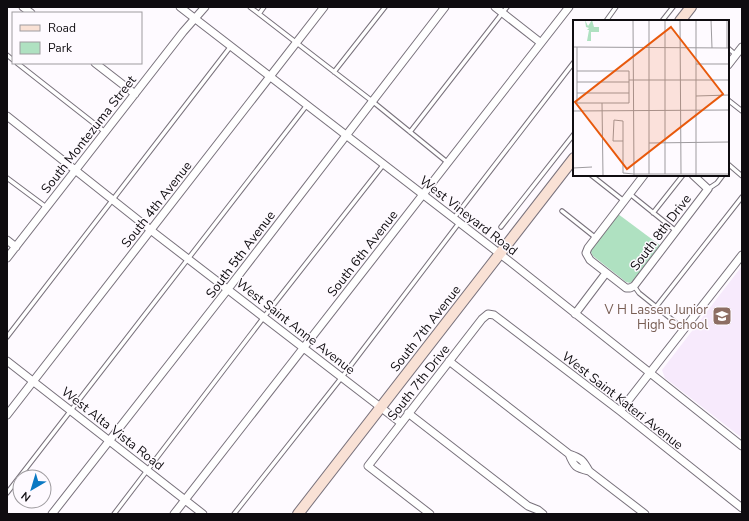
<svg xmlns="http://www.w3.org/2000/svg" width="749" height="521" font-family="'Nunito Sans',sans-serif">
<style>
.built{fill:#f7eafc}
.green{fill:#afe1c1}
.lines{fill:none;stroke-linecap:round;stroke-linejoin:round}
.lane-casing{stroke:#79727c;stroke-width:5.5}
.street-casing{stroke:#79727c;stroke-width:9}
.secondary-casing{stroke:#79727c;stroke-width:12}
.lane{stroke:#fff;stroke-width:3.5}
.street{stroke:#fff;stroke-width:7}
.secondary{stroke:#f9e1d5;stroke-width:10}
.labels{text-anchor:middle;stroke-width:3;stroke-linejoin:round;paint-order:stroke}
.street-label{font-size:13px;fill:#0f0c10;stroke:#fefaff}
.education-label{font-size:13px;fill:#785e54;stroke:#fefaff;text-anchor:end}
.inset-road{fill:none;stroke:#9e9b9f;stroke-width:1}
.view{fill:#e8590c;fill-opacity:0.15;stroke:#e8590c;stroke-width:2}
.inset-edge{fill:none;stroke:#0f0c10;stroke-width:2}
</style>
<rect width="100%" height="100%" fill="#fefaff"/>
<!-- built -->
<path class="built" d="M 742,266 L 742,438 L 665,378 L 662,370 Z"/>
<!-- green -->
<path class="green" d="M 618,214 L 661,246 L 633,281 L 630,283 L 626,282 L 593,256 L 591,252 L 592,248 Z"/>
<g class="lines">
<defs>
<path id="lane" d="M 250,7 L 372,101 L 447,162
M 259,14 L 264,7
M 606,21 L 616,7
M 662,21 L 673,7
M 728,48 L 736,55
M 7,55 L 13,60
M 17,63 L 105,132
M 334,72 L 385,7
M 728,100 L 742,111
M 410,132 L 507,7
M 728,164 L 742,176
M 591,175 L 624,201
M 7,178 L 46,207
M 708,189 L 717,183 L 723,175
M 630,194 L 676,231
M 562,211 L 596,238
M 653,213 L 683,175
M 454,218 L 574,62
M 501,227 L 574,134
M 634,286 L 639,293 L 675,322
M 656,307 L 742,197
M 7,337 L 231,46
M 7,493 L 307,105
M 114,514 L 264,317 L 384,164
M 234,514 L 342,377 L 459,223"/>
<path id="street" d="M 23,7 L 31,13
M 180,7 L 513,264 L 742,446
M 495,7 L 541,43
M 95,63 L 135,94
M 728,65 L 742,47
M 7,116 L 157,235 L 401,423
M 644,175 L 588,248 L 586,253 L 590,260 L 626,288 L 630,288 L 634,286 L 708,189 L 693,175
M 7,240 L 16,247
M 7,258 L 183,32 L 205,7
M 575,314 L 606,273
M 7,361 L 203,514
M 449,361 L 569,454 C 581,458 583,460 589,471 L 645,514
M 620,411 L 742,255
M 408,413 L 528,506 L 538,510 L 543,514
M 7,415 L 324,7
M 569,454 C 574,467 576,468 589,471
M 52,514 L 228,289 L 445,7
M 174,514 L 569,7
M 430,514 L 368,466 L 482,319 L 488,314 L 494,315 L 620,411 L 742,508"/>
<path id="secondary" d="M 680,21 L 691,7
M 298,514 L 574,158"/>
</defs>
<!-- lane casing -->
<use href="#lane" class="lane-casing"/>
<!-- street casing -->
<use href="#street" class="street-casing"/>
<!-- secondary casing -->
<use href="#secondary" class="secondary-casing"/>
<!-- lane -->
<use href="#lane" class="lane"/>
<!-- street -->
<use href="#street" class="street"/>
<!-- secondary -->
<use href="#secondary" class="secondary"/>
</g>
<!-- icons -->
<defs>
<symbol id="school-square" viewBox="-11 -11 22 22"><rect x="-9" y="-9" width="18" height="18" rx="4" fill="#8d6e63" stroke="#fefaff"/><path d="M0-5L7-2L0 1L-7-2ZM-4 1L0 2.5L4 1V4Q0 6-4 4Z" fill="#fff"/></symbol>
</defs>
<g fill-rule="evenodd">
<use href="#school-square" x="711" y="305" width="22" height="22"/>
</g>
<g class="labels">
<!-- street labels -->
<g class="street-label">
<text transform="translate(88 134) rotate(-52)" y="5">South Montezuma Street</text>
<text transform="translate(156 204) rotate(-52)" y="5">South 4th Avenue</text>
<text transform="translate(469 215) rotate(38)" y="5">West Vineyard Road</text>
<text transform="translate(660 232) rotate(-53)" y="5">South 8th Drive</text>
<text transform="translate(362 253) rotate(-52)" y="5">South 6th Avenue</text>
<text transform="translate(240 254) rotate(-53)" y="5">South 5th Avenue</text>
<text transform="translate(296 326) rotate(38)" y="5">West Saint Anne Avenue</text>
<text transform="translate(425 328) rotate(-52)" y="5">South 7th Avenue</text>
<text transform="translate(418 382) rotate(-52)" y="5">South 7th Drive</text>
<text transform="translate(623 400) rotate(38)" y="5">West Saint Kateri Avenue</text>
<text transform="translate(113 428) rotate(38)" y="5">West Alta Vista Road</text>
</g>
<!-- education labels -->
<g class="education-label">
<text x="708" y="314">V H Lassen Junior<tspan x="708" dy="15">High School</tspan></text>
</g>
</g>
<!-- overview -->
<g transform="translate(573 20)">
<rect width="156" height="156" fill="#fefaff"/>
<path d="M 12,0 L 15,6 L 19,0 L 21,7 L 26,7 L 26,12 L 18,12 L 18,21 L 14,21 L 16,10 L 14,10 L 16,8 L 13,7 Z" fill="#afe1c1"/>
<path class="inset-road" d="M 60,0 L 61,156M 76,0 L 76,154M 92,0 L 92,154M 107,0 L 108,154M 123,0 L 123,156M 138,0 L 139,28M 154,0 L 154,28M 0,27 L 156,28M 4,27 L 4,83 L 56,83 L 56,51 L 4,51M 123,44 L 156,44M 56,60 L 156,60M 4,62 L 56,62M 4,73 L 56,73M 123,76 L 156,75M 29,83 L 30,156M 0,91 L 156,90M 50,121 L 40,121 L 41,100 L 50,101 L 50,153 L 61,154M 76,123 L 156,122M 0,148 L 19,147M 61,154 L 156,154"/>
<path class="view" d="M 98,7 L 150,74 L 54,149 L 2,82 Z"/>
<rect width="156" height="156" class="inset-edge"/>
</g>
<!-- border -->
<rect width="749" height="521" fill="none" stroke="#0f0c10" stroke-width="16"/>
<!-- legend -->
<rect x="12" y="12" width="130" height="52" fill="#fefaff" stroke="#9e9b9f"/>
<rect x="20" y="25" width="20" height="6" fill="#f9e1d5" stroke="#9e9b9f"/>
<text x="48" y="32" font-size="12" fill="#0f0c10">Road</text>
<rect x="20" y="42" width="20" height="12" fill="#afe1c1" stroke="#9e9b9f"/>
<text x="48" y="52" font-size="12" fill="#0f0c10">Park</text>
<!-- north arrow -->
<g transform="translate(32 489) rotate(218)"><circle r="19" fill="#fefaff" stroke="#9e9b9f"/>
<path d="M0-3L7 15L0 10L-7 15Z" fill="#0a79c3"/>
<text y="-6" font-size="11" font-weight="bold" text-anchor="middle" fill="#0f0c10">N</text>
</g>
</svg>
